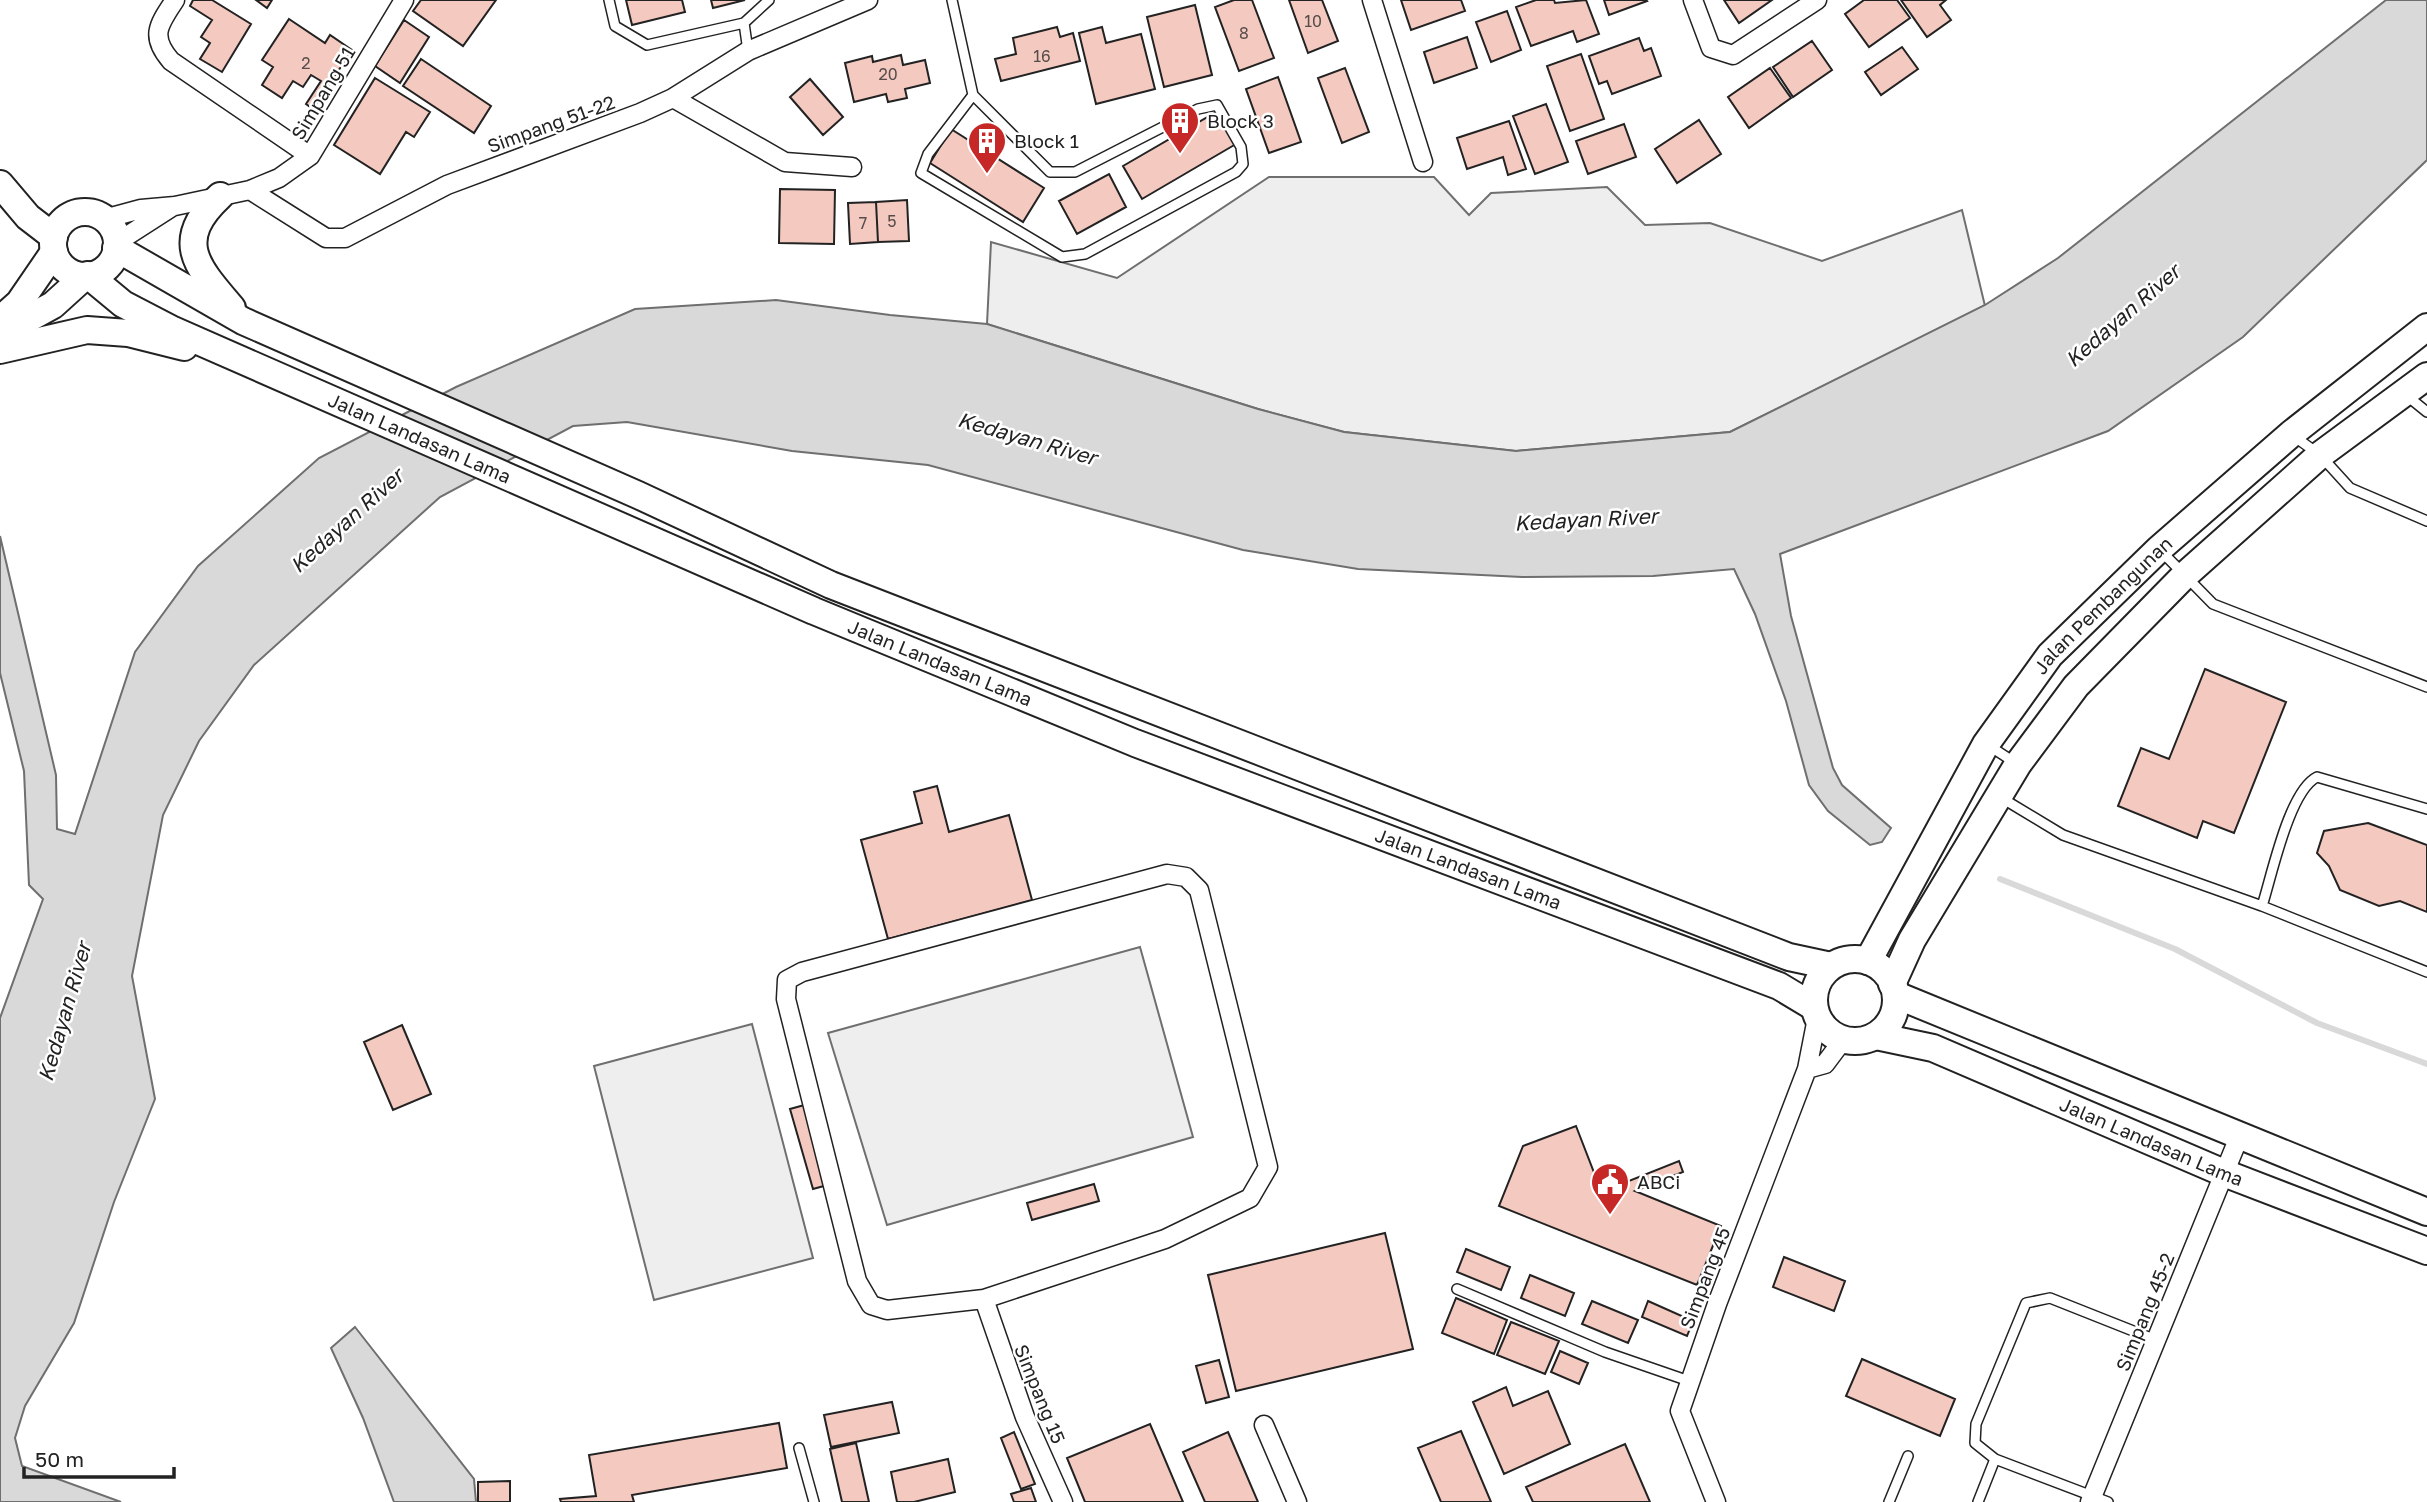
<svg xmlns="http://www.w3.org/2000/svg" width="2427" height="1502" font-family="'Golos Text',sans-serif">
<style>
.green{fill:#eee;stroke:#6f6f6f;stroke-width:2}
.water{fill:#d9d9d9;stroke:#6f6f6f;stroke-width:2}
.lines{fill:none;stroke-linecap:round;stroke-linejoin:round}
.stream{stroke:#d9d9d9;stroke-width:6}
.building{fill:#f3c9c0;stroke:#222;stroke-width:2}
.lane-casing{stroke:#222;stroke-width:12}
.street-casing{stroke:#222;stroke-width:21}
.secondary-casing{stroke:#222;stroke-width:30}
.lane{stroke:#fff;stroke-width:9}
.street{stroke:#fff;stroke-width:18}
.secondary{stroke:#fff;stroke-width:26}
.labels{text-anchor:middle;stroke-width:5;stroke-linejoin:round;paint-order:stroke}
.number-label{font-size:16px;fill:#564c4a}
.street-label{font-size:19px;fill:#222;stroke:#fff}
.poi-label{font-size:19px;fill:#222;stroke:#fff;text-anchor:start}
.water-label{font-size:21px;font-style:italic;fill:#222;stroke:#fff}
</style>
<rect width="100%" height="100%" fill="#fff"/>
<!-- green -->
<path class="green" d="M 1269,177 L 1434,177 L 1469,215 L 1491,193 L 1607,187 L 1645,225 L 1710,223 L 1822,261 L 1962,210 L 1985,306 L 1730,432 L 1516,451 L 1344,432 L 1258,409 L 987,324 L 991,242 L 1117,278 Z
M 1140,947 L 1193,1137 L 887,1225 L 828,1033 Z
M 752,1024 L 813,1258 L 654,1300 L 594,1066 Z"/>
<!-- water -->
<path class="water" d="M 2386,0 L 2427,0 L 2427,160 L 2243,337 L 2108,431 L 1780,554 L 1791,616 L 1833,768 L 1842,785 L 1891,828 L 1882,842 L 1870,845 L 1828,811 L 1809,785 L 1786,701 L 1755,614 L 1734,569 L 1653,576 L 1522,577 L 1358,569 L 1243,550 L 928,465 L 792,451 L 627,422 L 573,426 L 440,497 L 254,665 L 199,741 L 163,815 L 132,976 L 155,1099 L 114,1202 L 74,1323 L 25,1406 L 15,1438 L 22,1466 L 121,1502 L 0,1502 L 0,1018 L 43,899 L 29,885 L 24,771 L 0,673 L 0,536 L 56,775 L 57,829 L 75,834 L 135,652 L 198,566 L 319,458 L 456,387 L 635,309 L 776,300 L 890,315 L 987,324 L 1258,409 L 1344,432 L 1516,451 L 1730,432 L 1985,305 L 2058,258 Z
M 355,1327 L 474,1479 L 476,1502 L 394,1502 L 363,1418 L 331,1348 Z"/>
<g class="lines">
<!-- stream -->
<path class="stream" d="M 2000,879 L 2175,949 L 2317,1023 L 2427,1064"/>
</g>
<!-- building -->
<path class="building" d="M 193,0 L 212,0 L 251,24 L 222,72 L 200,59 L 210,43 L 201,37 L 212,20 L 190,6 Z
M 256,0 L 272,0 L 267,8 Z
M 421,0 L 496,0 L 463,46 L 413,11 Z
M 626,0 L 682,0 L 685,12 L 632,25 Z
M 711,0 L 745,0 L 713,8 Z
M 1234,0 L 1252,0 L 1274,58 L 1239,71 L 1215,7 Z
M 1289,0 L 1322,0 L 1338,41 L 1308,53 Z
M 1401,0 L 1461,0 L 1465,11 L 1411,30 Z
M 1536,0 L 1554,0 L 1555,3 L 1586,0 L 1599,34 L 1577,42 L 1573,31 L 1531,46 L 1516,7 Z
M 1604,0 L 1646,0 L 1647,1 L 1609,15 Z
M 1724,0 L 1772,0 L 1739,23 Z
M 1864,0 L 1897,0 L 1910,18 L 1869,47 L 1845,14 Z
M 1901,0 L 1946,0 L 1940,5 L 1951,20 L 1927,37 Z
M 1195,5 L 1212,75 L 1164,87 L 1147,17 Z
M 1507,11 L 1521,50 L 1491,62 L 1476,22 Z
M 289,19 L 325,43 L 330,35 L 352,50 L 313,109 L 306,104 L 321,81 L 311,75 L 303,87 L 293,81 L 282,98 L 262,85 L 273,67 L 262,60 Z
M 404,20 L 429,37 L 400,83 L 375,66 Z
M 1057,27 L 1060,37 L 1073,33 L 1080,61 L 1001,81 L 995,59 L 1016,54 L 1013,38 Z
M 1102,27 L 1106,43 L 1141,34 L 1155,89 L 1096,104 L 1079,33 Z
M 1467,37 L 1477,68 L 1434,83 L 1424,52 Z
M 1639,38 L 1644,51 L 1651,48 L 1661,76 L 1612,94 L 1607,81 L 1599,84 L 1589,56 Z
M 1812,41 L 1832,70 L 1793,97 L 1773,67 Z
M 1902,47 L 1918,69 L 1881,95 L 1865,72 Z
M 1581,54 L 1604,119 L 1570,131 L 1547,66 Z
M 901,55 L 903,65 L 925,60 L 930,83 L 905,89 L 907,98 L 888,102 L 886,94 L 854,102 L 845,63 L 872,56 L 873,62 Z
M 421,59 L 491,106 L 474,133 L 403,86 Z
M 1345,68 L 1369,132 L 1342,143 L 1318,78 Z
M 1770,68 L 1791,98 L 1749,128 L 1728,97 Z
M 1278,77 L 1301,142 L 1269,153 L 1246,89 Z
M 375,78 L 430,112 L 414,137 L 406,132 L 380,174 L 334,145 Z
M 810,79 L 843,117 L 823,135 L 790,97 Z
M 1546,104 L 1568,162 L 1535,174 L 1513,116 Z
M 1218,111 L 1236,144 L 1142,199 L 1123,166 Z
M 1699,120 L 1721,154 L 1677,183 L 1655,149 Z
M 1509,121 L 1526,169 L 1508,175 L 1503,157 L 1467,169 L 1457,138 Z
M 1624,124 L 1636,157 L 1588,174 L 1576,141 Z
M 951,129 L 1044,188 L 1023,222 L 930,163 Z
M 1109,174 L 1126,207 L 1077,234 L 1059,201 Z
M 780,189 L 835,190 L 834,244 L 779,243 Z
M 907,200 L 909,241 L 878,242 L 876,202 Z
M 876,202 L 878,242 L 850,244 L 848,203 Z
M 2205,669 L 2286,702 L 2234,833 L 2203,821 L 2197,838 L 2118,806 L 2141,748 L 2169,759 Z
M 937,786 L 949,832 L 1009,815 L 1032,900 L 888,939 L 861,840 L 922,823 L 914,792 Z
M 2368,823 L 2427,845 L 2427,912 L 2400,901 L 2379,906 L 2340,890 L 2329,866 L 2317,853 L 2324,831 Z
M 402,1025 L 431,1094 L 393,1110 L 364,1042 Z
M 808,1104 L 831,1184 L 813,1189 L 790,1109 Z
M 1576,1126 L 1595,1175 L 1619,1185 L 1679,1161 L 1683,1172 L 1635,1191 L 1721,1226 L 1697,1285 L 1499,1206 L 1523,1146 Z
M 1094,1184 L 1099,1201 L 1032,1220 L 1027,1203 Z
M 1385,1233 L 1413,1349 L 1236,1391 L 1208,1275 Z
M 1466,1249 L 1510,1267 L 1501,1290 L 1457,1272 Z
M 1784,1257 L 1845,1281 L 1834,1311 L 1773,1287 Z
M 1530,1275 L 1574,1293 L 1565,1316 L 1521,1298 Z
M 1456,1298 L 1507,1320 L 1494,1354 L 1442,1333 Z
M 1592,1301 L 1638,1320 L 1628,1343 L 1582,1324 Z
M 1648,1301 L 1693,1321 L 1687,1336 L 1642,1317 Z
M 1511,1322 L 1559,1341 L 1545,1374 L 1497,1355 Z
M 1560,1351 L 1588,1363 L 1579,1384 L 1551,1372 Z
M 1862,1359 L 1955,1399 L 1940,1436 L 1846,1396 Z
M 1219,1360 L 1229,1397 L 1206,1403 L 1196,1366 Z
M 1506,1387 L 1513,1406 L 1548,1391 L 1570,1444 L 1504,1474 L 1473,1402 Z
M 892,1402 L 899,1433 L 831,1447 L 824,1415 Z
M 779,1423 L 787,1468 L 632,1495 L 634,1502 L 561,1502 L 560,1499 L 596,1496 L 589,1455 Z
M 1150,1424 L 1183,1502 L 1085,1502 L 1067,1458 Z
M 1461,1431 L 1491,1502 L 1441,1502 L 1418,1448 Z
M 1014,1432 L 1035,1484 L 1021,1489 L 1001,1438 Z
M 1228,1432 L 1258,1502 L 1205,1502 L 1183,1452 Z
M 856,1443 L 869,1502 L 842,1502 L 830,1449 Z
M 1625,1444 L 1650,1502 L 1533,1502 L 1526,1487 Z
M 948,1459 L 955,1492 L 914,1502 L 897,1502 L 891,1472 Z
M 510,1481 L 510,1502 L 478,1502 L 478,1482 Z
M 1031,1488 L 1036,1502 L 1014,1502 L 1011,1494 Z"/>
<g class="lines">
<defs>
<path id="lane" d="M 609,0 L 615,26 L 647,45 L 744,23 L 769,0
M 952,0 L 973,95
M 744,23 L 748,51
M 973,95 L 1050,172 L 1075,172 L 1198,109 L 1217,105 L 1241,147 L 1243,164 L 1236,172 L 1085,254 L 1062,257 L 921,173 L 928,154 Z
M 2406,395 L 2427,412
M 2295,437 L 2320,455 L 2350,488 L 2427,521
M 2160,550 L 2213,604 L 2427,687
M 1988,745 L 2014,762
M 2000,797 L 2063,835 L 2262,906 L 2427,972
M 2262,906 C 2272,875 2289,791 2317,777 L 2427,809
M 1457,1289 L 1605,1352 L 1689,1381
M 799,1448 L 814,1502
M 1995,1459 L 1975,1443 L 1976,1424 L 2026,1303 L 2050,1298 L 2156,1340
M 1889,1502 L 1908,1456
M 1978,1502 L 1995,1459 L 2108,1502"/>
<path id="street" d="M 175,0 C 159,24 149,36 171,61 L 310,156
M 1372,0 L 1423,162
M 1693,0 L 1711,48 L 1733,55 L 1817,0
M 673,98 L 785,162 L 852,167
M 250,190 L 326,238 L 345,238 L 447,185 L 640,113 L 673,98 L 748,51 L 868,0
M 104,219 L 141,209 L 175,206 L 250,190 L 279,178 L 310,156 L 404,0
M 116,243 L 172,207
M 1167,874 L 1186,877 L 1199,890 L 1268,1167 L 1250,1198 L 1165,1239 L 984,1299 L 887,1310 L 871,1305 L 857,1281 L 786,999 L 787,980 L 802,972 Z
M 1807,1069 L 1825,1064 L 1843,1040
M 984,1299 L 1025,1417 L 1063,1502
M 1264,1425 L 1297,1502
M 1716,1502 L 1680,1411 L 1717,1304 L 1807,1069 L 1817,1018
M 2090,1502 L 2239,1137"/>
<g id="secondary">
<path d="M 0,184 L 28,217 L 54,237"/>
<path d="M 220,196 C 172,241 197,267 232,308"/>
<circle cx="85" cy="244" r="32"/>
<path d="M 116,248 L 243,321 L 638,495 L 831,585 L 1789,957 L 1831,966"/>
<path id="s1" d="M 88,275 L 123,304 L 173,330 L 814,611 L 1135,743 L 1779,986 L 1814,1007"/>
<path d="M 0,320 L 19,303 L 54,252"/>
<path d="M 0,334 L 53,305 L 85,276"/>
<path d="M 0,350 L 87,330 L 128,333 L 184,347"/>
<circle cx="1855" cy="1000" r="41"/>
<path id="s2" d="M 1868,961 L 1986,744 L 2050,655 L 2159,549 L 2291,434 L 2427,327"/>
<path d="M 1892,984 L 1912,940 L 2018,764 L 2076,686 L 2184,576 L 2320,455 L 2427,376"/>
<path d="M 1896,995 L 2427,1212"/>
<path id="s3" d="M 1876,1036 L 1933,1048 L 2224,1173 L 2427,1251"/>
</g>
</defs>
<!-- lane casing -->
<use href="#lane" class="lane-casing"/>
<!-- street casing -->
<use href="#street" class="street-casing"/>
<!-- secondary casing -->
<use href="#secondary" class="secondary-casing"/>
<!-- lane -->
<use href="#lane" class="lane"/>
<!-- street -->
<use href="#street" class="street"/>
<!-- secondary -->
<use href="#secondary" class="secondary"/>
</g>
<!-- icons -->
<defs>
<symbol id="building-pin" viewBox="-11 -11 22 30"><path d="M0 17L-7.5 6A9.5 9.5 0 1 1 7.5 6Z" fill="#c62828" stroke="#fff"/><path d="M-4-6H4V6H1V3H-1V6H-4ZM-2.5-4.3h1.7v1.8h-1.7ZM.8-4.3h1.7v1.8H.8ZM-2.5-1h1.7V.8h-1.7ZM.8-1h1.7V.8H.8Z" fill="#fff"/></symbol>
<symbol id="civic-pin" viewBox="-11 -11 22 30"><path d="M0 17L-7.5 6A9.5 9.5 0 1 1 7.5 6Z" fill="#c62828" stroke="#fff"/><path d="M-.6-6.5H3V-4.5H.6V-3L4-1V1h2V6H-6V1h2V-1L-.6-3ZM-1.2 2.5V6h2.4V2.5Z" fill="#fff"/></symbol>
</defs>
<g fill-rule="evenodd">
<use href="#building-pin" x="1158" y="99" width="44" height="60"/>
<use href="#building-pin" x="965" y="119" width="44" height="60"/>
<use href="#civic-pin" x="1588" y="1160" width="44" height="60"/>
</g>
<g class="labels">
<!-- number labels -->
<g class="number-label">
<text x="1313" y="27">10</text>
<text x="1244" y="39">8</text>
<text x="1042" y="62">16</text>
<text x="306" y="69">2</text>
<text x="888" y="80">20</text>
<text x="892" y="227">5</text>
<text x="863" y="229">7</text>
</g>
<!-- street labels -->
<g class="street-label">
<text transform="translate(323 93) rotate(-59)" y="7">Simpang 51</text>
<text transform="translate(551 124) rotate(-20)" y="7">Simpang 51-22</text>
<text dy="7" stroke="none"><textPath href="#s1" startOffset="371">Jalan Landasan Lama</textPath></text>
<text dy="7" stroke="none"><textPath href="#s2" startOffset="429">Jalan Pembangunan</textPath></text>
<text dy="7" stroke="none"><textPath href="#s1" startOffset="938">Jalan Landasan Lama</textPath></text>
<text dy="7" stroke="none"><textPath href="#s1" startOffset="1505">Jalan Landasan Lama</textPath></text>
<text dy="7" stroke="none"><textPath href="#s3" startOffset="296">Jalan Landasan Lama</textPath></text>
<text transform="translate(1705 1278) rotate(-69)" y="7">Simpang 45</text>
<text transform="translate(2145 1312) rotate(-68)" y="7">Simpang 45-2</text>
<text transform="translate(1040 1394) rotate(68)" y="7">Simpang 15</text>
</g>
<!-- poi labels -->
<g class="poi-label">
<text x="1207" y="128">Block 3</text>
<text x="1014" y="148">Block 1</text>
<text x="1637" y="1189">ABCi</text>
</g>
<!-- water labels -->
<g class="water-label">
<text transform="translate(2123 316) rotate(-41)" y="7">Kedayan River</text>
<text transform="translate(1027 439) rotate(16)" y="7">Kedayan River</text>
<text transform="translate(1586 520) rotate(-3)" y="7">Kedayan River</text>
<text transform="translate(347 521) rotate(-42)" y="7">Kedayan River</text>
<text transform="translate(65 1012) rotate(-74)" y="7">Kedayan River</text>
</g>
</g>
<!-- scale -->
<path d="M24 1467v10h150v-10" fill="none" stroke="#222222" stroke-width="3.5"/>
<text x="35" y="1467" font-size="21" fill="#222222" stroke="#ffffff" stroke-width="5" paint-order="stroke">50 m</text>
</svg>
